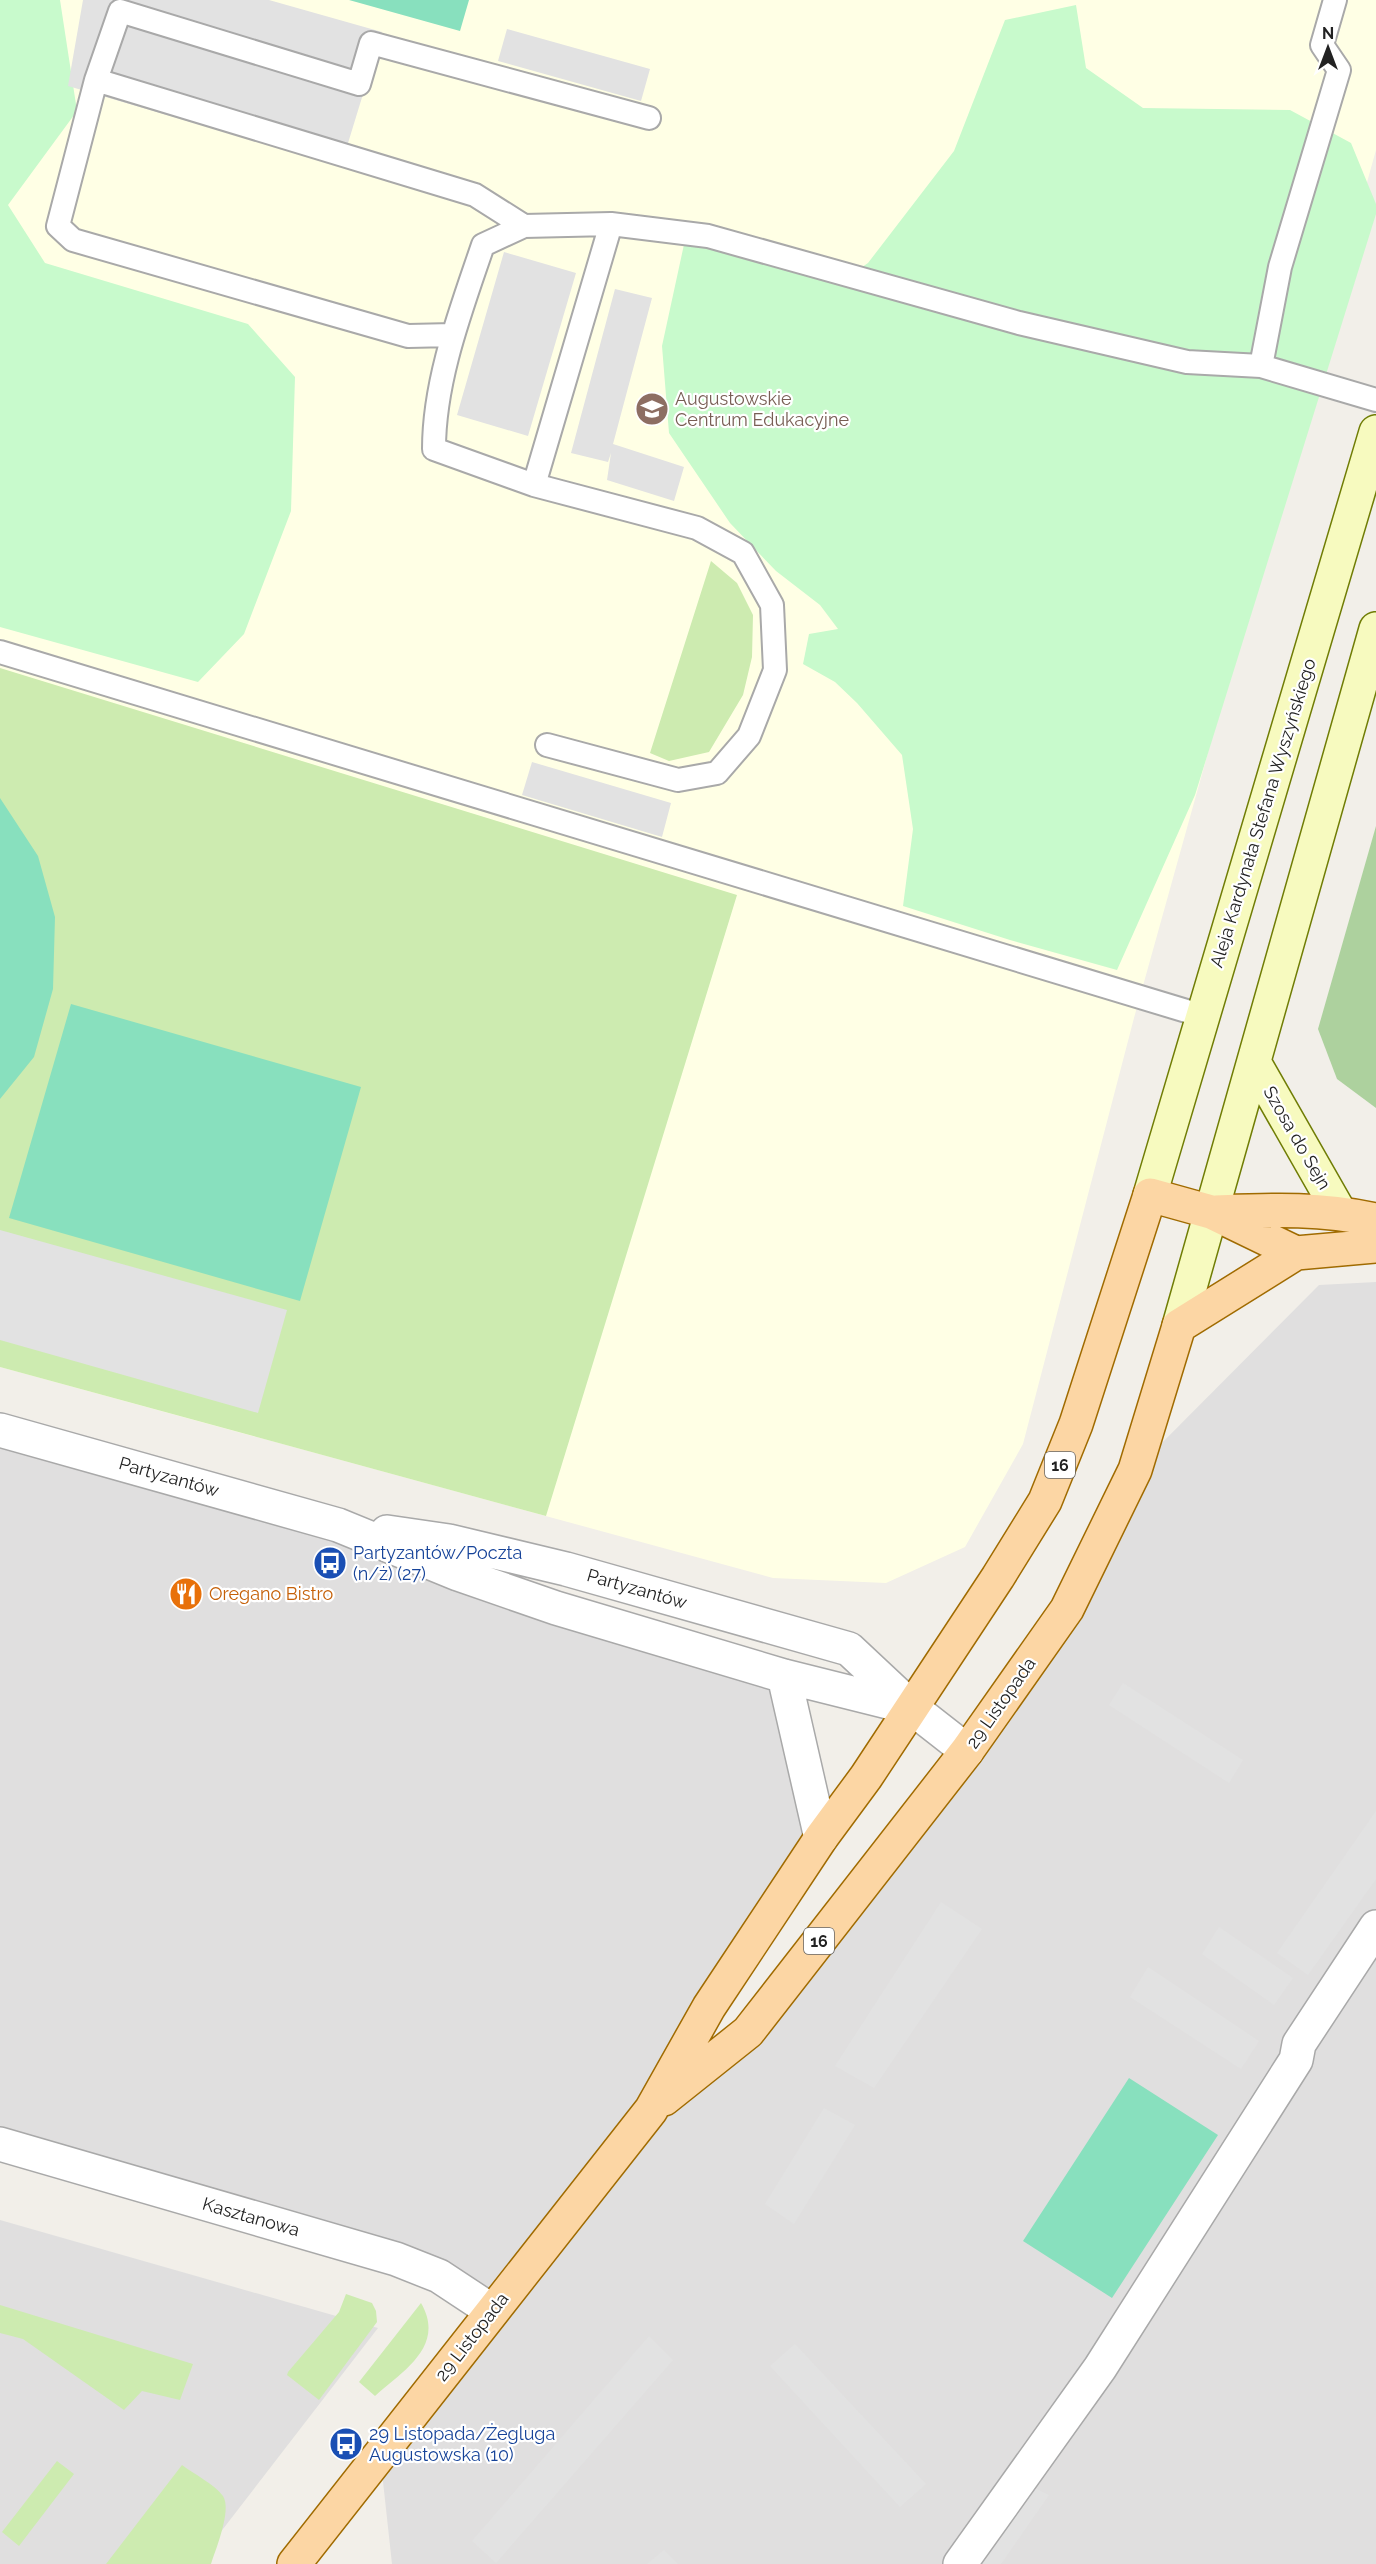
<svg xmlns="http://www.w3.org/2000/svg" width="1376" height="2564" font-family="Raleway,sans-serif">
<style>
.residential{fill:#e0dfdf}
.education{fill:#ffffe5}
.grass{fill:#cdebb0}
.forest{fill:#add19e}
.park{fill:#c8facc}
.pitch{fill:#88e0be}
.parking{fill:#e2e2e2}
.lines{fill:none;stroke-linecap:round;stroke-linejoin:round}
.service-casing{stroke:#a9a9a9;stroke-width:26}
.minor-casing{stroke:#a9a9a9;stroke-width:36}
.secondary-casing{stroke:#707d05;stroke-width:36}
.primary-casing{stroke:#a06b00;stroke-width:36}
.service{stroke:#fff;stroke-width:22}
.minor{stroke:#fff;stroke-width:33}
.secondary{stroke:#f7fabf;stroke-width:33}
.primary{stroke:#fcd6a4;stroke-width:33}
.labels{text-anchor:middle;stroke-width:4.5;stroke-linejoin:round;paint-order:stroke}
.shield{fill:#fff;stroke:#646464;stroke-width:1.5}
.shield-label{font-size:16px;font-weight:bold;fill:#222}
.education-label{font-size:18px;fill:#785e54;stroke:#fff;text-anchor:start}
.street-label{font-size:18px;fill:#222;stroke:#fff}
.transit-label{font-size:18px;fill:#164399;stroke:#fff;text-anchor:start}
.food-label{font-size:18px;fill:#c56008;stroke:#fff;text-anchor:start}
</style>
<rect width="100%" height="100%" fill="#f2efe9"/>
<!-- residential -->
<path class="residential" d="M 1376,1282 L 1376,2564 L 392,2564 L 380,2454 L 492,2311 L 464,2291 L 0,2144 L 0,1430 L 784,1676 L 821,1838 L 652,2108 L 748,2032 L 967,1751 L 1135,1470 L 1319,1285 Z
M 0,2220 L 378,2328 L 196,2564 L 0,2564 Z"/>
<!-- education -->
<path class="education" d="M 0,0 L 1376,0 L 1376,150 L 1134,1018 L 1023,1444 L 965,1547 L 886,1583 L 773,1578 L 0,1367 Z"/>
<!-- grass -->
<path class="grass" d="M 711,561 L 737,583 L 753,615 L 752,657 L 743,695 L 709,752 L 669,761 L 650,753 Z
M 0,668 L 737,895 L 546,1516 L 0,1367 Z
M 346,2294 L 372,2303 L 376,2311 L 377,2322 L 319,2400 L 287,2375 L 288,2372 L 339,2312 Z
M 421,2303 C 446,2346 403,2371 375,2396 L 359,2382 Z
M 0,2305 L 193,2364 L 180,2400 L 142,2391 L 124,2410 L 23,2339 L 0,2333 Z
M 57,2461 L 74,2474 L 19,2546 L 2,2532 Z
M 182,2465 C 194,2474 214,2484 223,2496 C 232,2510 216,2548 211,2564 L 106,2564 Z"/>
<!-- forest -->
<path class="forest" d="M 1376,826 L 1376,1108 L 1337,1079 L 1318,1029 Z"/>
<!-- park -->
<path class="park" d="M 0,0 L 60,0 L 77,111 L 8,205 L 45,263 L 248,324 L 295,377 L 291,511 L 244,634 L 198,682 L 0,627 Z
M 1076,5 L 1086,68 L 1143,108 L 1290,110 L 1351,143 L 1376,204 L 1376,214 L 1195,795 L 1117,970 L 1010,940 L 903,906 L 913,829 L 902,755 L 857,703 L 835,682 L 803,664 L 809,634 L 838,629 L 820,605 L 776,571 L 730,523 L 669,433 L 662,346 L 688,226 L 849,276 L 868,263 L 954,151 L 1005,20 Z"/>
<!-- pitch -->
<path class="pitch" d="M 349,0 L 469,0 L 460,31 Z
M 0,798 L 38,856 L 55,917 L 53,989 L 34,1057 L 0,1099 Z
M 71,1004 L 361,1087 L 300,1301 L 9,1218 Z
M 1129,2078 L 1218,2135 L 1112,2298 L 1023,2241 Z"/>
<!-- parking -->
<path class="parking" d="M 83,0 L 269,0 L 382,32 L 341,166 L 68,86 Z
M 507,29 L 650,69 L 641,101 L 498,61 Z
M 504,252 L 576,273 L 528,436 L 457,415 Z
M 615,289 L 652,298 L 613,444 L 684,467 L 674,501 L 607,480 L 611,453 L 608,462 L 571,453 Z
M 532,762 L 671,803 L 662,837 L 522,795 Z
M 0,1230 L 287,1310 L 258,1413 L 0,1340 Z
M 1123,1683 L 1243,1760 L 1229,1783 L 1109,1705 Z
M 1376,1811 L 1376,1879 L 1308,1975 L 1277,1953 Z
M 941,1902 L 982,1929 L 874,2088 L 835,2066 Z
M 1219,1927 L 1293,1978 L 1274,2005 L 1202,1954 Z
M 1148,1967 L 1259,2041 L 1241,2069 L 1130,1997 Z
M 824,2108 L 855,2125 L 794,2224 L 765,2204 Z
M 649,2336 L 673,2360 L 496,2563 L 472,2541 Z
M 795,2344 L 926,2484 L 900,2507 L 770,2366 Z
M 1029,2485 L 1049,2495 L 1001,2564 L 973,2564 Z
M 664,2550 L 678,2564 L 647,2564 Z"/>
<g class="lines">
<defs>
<path id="service" d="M 96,80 L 58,226 L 73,240 L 408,336 L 453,335
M 524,226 L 475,195 L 96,80 L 120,11 L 359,84 L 371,43 L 649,118
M 1261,366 L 1280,267 L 1339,70 L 1322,45 L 1335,0
M 534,485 L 434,449 C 434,380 461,310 483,245 L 524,226 L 611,224
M 0,652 L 1203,1016
M 547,745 L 678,780 L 717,773 L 749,736 L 775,670 L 772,605 L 743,553 L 697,528 L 534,485 L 611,224 L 708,236 L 1019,323 L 1187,362 L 1261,366 L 1376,400"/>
<path id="minor" d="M 0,1430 L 338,1525 L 458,1574 L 556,1608 L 784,1676 L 912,1708
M 387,1532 L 449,1541 L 566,1569 L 849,1649 L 912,1708 L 967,1751
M 784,1676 L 821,1838
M 0,2144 L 396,2259 L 439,2276 L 492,2311
M 960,2564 L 1100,2368 L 1296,2060 L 1299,2044 L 1376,1927"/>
<path id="secondary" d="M 1255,1064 L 1340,1213
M 1150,1195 L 1376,432
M 1179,1326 L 1376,629"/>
<path id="primary" d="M 1216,1212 C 1274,1210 1318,1208 1376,1220
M 664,2099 L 748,2032 L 967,1751 L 1067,1609 L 1135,1470 L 1179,1326 L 1296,1253 L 1376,1246
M 294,2564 L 651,2110 L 709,2007 L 821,1838 L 866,1777 L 998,1577 L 1045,1501 L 1076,1424 L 1150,1195 L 1211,1212 L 1296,1253"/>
</defs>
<!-- service casing -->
<use href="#service" class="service-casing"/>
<!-- minor casing -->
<use href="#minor" class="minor-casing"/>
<!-- secondary casing -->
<use href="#secondary" class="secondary-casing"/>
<!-- primary casing -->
<use href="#primary" class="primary-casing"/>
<!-- service -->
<use href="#service" class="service"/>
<!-- minor -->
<use href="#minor" class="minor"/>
<!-- secondary -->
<use href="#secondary" class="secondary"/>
<!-- primary -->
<use href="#primary" class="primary"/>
</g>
<!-- icons -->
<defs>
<symbol id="university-disc" viewBox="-11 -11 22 22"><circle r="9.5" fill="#8d6e63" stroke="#fff"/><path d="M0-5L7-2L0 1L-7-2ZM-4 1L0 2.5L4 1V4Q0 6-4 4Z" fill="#fff"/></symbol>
<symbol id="bus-disc" viewBox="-11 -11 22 22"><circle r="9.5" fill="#1a4fb4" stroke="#fff"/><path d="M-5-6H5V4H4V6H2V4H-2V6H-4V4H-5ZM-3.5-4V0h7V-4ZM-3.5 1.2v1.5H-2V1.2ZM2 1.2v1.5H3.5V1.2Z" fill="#fff"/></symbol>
<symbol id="restaurant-disc" viewBox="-11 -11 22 22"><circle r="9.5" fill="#e8710a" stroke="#fff"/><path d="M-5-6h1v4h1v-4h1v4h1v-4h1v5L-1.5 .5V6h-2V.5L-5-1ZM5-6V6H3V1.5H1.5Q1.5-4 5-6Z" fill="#fff"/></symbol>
</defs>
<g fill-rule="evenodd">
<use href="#university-disc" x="633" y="390" width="38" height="38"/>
<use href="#bus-disc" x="311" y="1544" width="38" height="38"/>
<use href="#restaurant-disc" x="167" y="1575" width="38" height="38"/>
<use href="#bus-disc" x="327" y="2425" width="38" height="38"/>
</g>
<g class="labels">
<!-- shield labels -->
<g class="shield">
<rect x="1045" y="1452" width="30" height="26" rx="4.5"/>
<rect x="804" y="1928" width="30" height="26" rx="4.5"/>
</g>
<g class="shield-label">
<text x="1060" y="1471">16</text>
<text x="819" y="1947">16</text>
</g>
<!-- education labels -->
<g class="education-label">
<text x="675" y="405">Augustowskie<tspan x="675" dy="21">Centrum Edukacyjne</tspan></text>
</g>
<!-- street labels -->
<g class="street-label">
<text transform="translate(1263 813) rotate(-73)" y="6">Aleja Kardynała Stefana Wyszyńskiego</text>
<text transform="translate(1297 1138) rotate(60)" y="6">Szosa do Sejn</text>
<text transform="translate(169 1477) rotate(16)" y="6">Partyzantów</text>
<text transform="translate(637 1589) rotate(16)" y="6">Partyzantów</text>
<text transform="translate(1001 1703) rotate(-55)" y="6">29 Listopada</text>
<text transform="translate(251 2217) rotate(16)" y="6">Kasztanowa</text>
<text transform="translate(472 2337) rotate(-52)" y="6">29 Listopada</text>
</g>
<!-- transit labels -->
<g class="transit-label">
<text x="353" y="1559">Partyzantów/Poczta<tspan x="353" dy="21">(n/ż) (27)</tspan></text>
<text x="369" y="2440">29 Listopada/Żegluga<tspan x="369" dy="21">Augustowska (10)</tspan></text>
</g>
<!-- food labels -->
<g class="food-label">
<text x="209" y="1600">Oregano Bistro</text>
</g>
</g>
<!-- north arrow -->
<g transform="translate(1328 48)" stroke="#ffffff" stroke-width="4.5" paint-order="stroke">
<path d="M0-4.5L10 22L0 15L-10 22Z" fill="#222222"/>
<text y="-9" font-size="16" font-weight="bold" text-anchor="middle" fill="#222222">N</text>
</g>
</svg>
